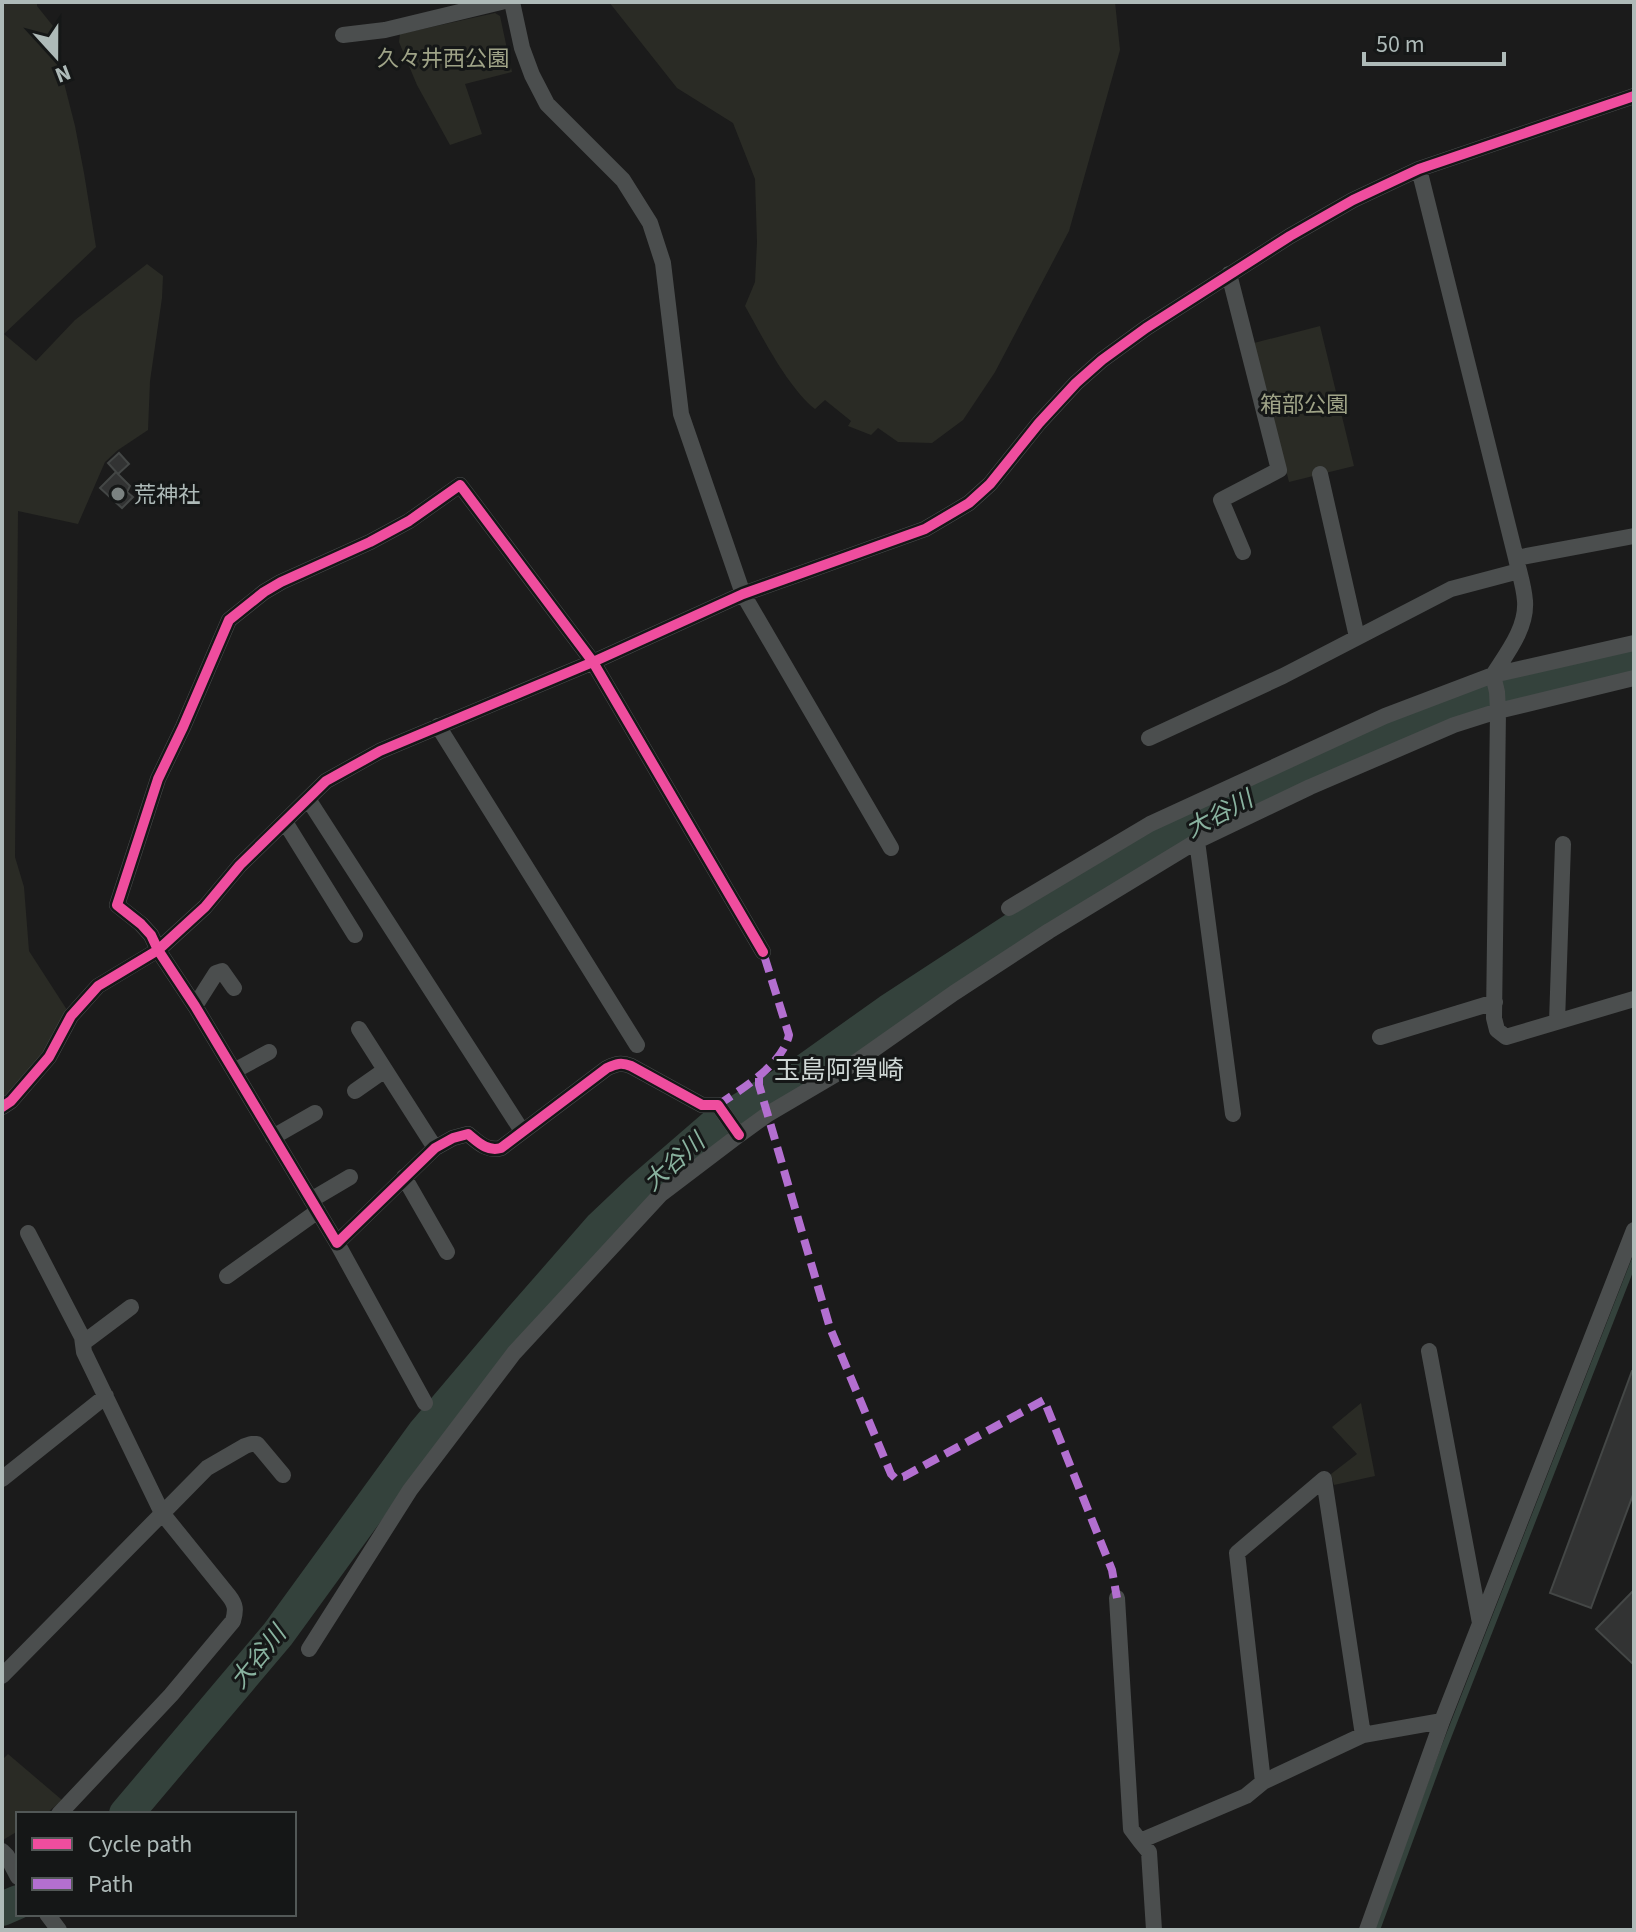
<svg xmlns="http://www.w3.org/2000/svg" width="1636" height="1932" font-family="'Source Sans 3','Noto Sans JP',sans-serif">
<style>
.green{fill:#2a2b25}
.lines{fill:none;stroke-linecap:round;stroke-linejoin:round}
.stream{stroke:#34423c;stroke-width:6}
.river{stroke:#34423c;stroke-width:34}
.building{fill:#323333;stroke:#444746;stroke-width:2}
.street{stroke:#4b4e4e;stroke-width:16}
.quiet{stroke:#b36fd0;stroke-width:8;stroke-dasharray:16 8;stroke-linecap:butt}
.cycleway-casing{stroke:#151717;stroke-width:15}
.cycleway{stroke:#ef4d9e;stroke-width:10}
.poi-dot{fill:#7b8281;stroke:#151717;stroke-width:3}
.labels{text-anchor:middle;stroke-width:6;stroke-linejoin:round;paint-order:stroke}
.park-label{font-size:22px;fill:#9fa387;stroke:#151717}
.poi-label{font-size:22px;fill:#aebab8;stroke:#151717;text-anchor:start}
.water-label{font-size:24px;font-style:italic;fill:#89b29f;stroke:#151717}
.quarter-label{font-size:26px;fill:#cfd7d5;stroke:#151717}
</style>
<rect width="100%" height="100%" fill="#1b1b1b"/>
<!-- green -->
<path class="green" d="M 2,2 L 37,2 L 37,6 L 53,26 L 58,37 L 61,71 L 75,126 L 84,173 L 96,247 L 4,334 L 36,361 L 75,320 L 147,264 L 163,276 L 162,298 L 150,381 L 148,430 L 118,450 L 105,462 L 78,524 L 18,511 L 15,857 L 24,887 L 29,951 L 69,1013 L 46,1052 L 2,1101 Z
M 609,2 L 1115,2 L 1120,50 L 1069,231 L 995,372 L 963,420 L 932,443 L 898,442 L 878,428 L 871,435 L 848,426 L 851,421 L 825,400 L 815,409 C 787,386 763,338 745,306 L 755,282 L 757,242 L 755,179 L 733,123 L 677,88 Z
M 495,13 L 500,16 L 512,72 L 465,84 L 482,134 L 450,145 L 417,85 L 399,42 L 400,34 Z
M 1320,326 L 1354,466 L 1289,482 L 1254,343 Z
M 1361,1403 L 1375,1476 L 1334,1485 L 1331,1474 L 1357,1454 L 1332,1427 Z
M 8,1754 L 62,1800 L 46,1814 L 18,1814 L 18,1831 L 3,1840 L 2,1760 Z"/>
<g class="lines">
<!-- stream -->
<path class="stream" d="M 1377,1930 L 1442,1753 L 1634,1261"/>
<!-- river -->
<path class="river" d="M 126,1814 L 278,1634 L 424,1433 L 518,1322 L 601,1227 L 640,1190 L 714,1126 L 802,1073 L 889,1011 L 1062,898 L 1161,843 L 1253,796 L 1408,725 L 1497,692 L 1634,659
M 2,1909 L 18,1902"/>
</g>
<!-- building -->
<path class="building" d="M 119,453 L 129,464 L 118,474 L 108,463 Z
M 116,472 L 130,486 L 127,492 L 133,497 L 122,508 L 100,488 Z
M 1632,1371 L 1634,1371 L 1634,1492 L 1591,1608 L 1550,1593 Z
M 1634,1590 L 1634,1665 L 1596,1629 Z"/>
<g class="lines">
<!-- street -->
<path class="street" d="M 512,2 L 522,48 L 532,75 L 547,104 L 623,180 L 650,223 L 663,263 L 681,414 L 743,594 L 891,848
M 343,35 L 385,30 L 501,2
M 1419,169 L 1516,558 C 1519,572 1524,586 1525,601 C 1527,628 1507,653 1493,675 L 1497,692 L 1498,711 L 1494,1018 L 1497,1030 L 1506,1037 L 1634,999
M 1229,274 L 1279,470 L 1221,500 L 1243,552
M 1320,474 L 1357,637
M 1516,558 L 1634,536
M 438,726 L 637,1045
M 1149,738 L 1283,676 L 1451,589 L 1519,571
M 308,799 L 522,1131
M 285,822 L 355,935
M 1197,841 L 1233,1114
M 1009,908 L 1150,824 L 1385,716 L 1493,675 L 1634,643
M 195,1006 L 216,973 L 222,971 L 234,988
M 1557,1022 L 1563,844
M 359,1029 L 435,1148
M 1380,1037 L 1495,1002
M 234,1071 L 269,1052
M 355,1091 L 385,1070
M 2,1107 L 11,1101 L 49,1057 L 71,1016 L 98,986 L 158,950 L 205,907 L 240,865 L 326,781 L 380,751 L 593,662 L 743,594 L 925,529 L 969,503 L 990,484 L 1039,423 L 1076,383 L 1102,360 L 1146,328 L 1290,236 L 1353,200 L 1419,169 L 1634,96
M 739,1135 L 718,1105 L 702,1105 L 631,1066 C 621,1062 616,1064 607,1068 L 501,1148 C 487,1152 478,1142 468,1134 L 453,1138 L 435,1148 L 337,1243 L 195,1006 L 158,950 L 151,935 L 141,924 L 117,905 L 158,779 L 183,727 L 229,620 L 264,592 L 281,582 L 370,542 L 409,521 L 460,485 L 593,662 L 763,952
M 273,1137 L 315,1113
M 404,1177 L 447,1252
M 311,1200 L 350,1177
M 28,1233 L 82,1337 L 84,1352 L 162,1513 L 229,1596 C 236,1605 236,1610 233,1621 L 171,1695 L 59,1814
M 337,1243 L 425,1403
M 227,1276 L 318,1211
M 83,1343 L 131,1307
M 1429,1351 L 1480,1623
M 2,1479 L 106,1396
M 1117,1598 L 1131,1829 L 1140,1841
M 309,1649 L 410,1490 L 514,1353 L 660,1195 L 739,1135 L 768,1114 L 853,1064 L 954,993 L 1049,931 L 1197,841 L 1310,787 L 1454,725 L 1498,711 L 1634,678
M 2,1676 L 207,1468 L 245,1446 L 251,1444 L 257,1444 L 283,1475
M 1263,1782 L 1237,1553 L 1324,1479 L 1363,1735
M 2,1851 L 7,1856 L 18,1877
M 47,1914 L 59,1930
M 1154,1930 L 1149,1852 L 1140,1841 L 1246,1796 L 1263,1782 L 1363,1735 L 1442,1721 L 1634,1230
M 1367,1930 L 1442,1721"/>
<!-- quiet -->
<path class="quiet" d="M 759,1078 L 759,1085 L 830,1328 L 891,1474 L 895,1478 L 903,1477 L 1044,1400 L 1112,1570 L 1117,1598
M 718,1105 C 743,1088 782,1065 789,1035 L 763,952"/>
<defs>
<path id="cycleway" d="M 2,1107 L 11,1101 L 49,1057 L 71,1016 L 98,986 L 158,950 L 205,907 L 240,865 L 326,781 L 380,751 L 593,662 L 743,594 L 925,529 L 969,503 L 990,484 L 1039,423 L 1076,383 L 1102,360 L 1146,328 L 1290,236 L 1353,200 L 1419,169 L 1634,96
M 739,1135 L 718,1105 L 702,1105 L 631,1066 C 621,1062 616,1064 607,1068 L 501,1148 C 487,1152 478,1142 468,1134 L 453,1138 L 435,1148 L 337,1243 L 195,1006 L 158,950 L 151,935 L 141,924 L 117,905 L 158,779 L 183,727 L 229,620 L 264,592 L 281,582 L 370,542 L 409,521 L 460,485 L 593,662 L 763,952"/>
</defs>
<!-- cycleway casing -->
<use href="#cycleway" class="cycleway-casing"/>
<!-- cycleway -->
<use href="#cycleway" class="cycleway"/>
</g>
<!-- markers -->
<circle class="poi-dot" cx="118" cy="494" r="8"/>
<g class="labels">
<!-- park labels -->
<g class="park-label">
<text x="443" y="66">久々井西公園</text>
<text x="1304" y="412">箱部公園</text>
</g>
<!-- poi labels -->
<g class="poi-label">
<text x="134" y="502">荒神社</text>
</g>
<!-- water labels -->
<g class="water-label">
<text transform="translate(1219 814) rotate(-28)" y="8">大谷川</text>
<text transform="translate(674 1162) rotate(-42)" y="8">大谷川</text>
<text transform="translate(258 1657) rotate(-51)" y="8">大谷川</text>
</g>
<!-- quarter labels -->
<g class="quarter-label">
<text x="839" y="1079">玉島阿賀崎</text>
</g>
</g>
<!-- border -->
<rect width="1636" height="1932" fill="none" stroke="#aebab8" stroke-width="8"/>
<!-- legend -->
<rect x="16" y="1812" width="280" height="104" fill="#151717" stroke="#525857" stroke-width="2"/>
<rect x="32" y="1838" width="40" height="12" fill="#ef4d9e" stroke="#525857" stroke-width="2"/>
<text x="88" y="1852" font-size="24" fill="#aebab8">Cycle path</text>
<rect x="32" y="1878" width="40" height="12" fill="#b36fd0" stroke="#525857" stroke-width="2"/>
<text x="88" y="1892" font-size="24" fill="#aebab8">Path</text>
<!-- north arrow -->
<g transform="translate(56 56) rotate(159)" stroke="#151717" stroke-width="6" paint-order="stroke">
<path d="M0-6L14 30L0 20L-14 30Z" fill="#aebab8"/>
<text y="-12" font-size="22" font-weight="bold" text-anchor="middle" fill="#aebab8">N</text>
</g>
<!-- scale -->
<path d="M1364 52v12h140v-12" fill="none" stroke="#aebab8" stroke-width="4"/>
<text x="1376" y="52" font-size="24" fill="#aebab8" stroke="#151717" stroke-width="6" paint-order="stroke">50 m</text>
</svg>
